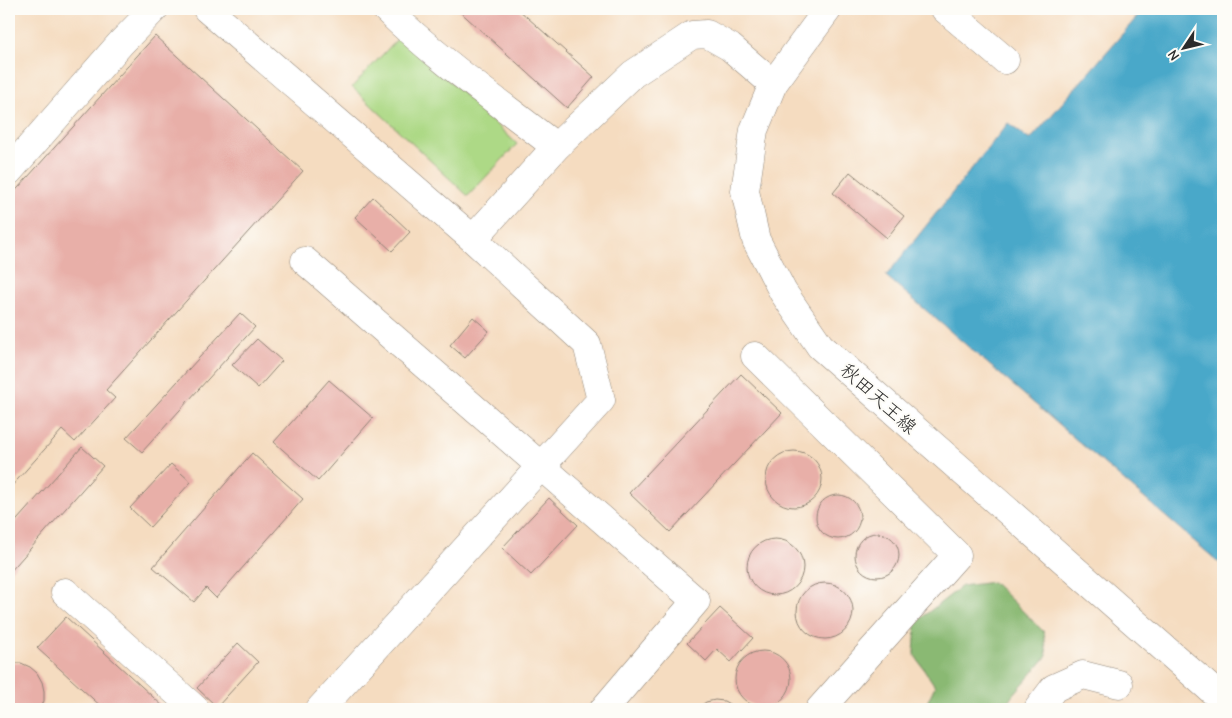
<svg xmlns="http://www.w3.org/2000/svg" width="1232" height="718" font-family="'Comic Neue','Klee One',sans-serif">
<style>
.green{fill:#add986;stroke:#6c8258}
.forest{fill:#8ab973;stroke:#5a724f}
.water{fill:#4aa8c9;stroke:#3a6a7a}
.building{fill:#e8afa8}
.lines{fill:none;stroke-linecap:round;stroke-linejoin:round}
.minor-casing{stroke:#908476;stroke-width:29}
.major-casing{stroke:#908476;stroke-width:29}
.minor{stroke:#fff;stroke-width:28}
.major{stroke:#fff;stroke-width:28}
.labels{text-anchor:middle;stroke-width:4;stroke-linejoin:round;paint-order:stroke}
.street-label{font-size:19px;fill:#2b2b2b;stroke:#fdfcf7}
</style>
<rect width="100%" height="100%" fill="#fdfcf7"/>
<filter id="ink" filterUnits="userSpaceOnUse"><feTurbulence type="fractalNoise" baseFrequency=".02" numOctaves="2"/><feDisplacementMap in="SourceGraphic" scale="10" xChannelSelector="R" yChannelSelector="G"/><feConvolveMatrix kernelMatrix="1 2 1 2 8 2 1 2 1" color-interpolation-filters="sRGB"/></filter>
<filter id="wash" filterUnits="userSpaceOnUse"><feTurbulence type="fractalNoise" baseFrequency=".0096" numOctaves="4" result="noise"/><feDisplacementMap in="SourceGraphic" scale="20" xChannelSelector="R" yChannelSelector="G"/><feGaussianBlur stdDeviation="1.12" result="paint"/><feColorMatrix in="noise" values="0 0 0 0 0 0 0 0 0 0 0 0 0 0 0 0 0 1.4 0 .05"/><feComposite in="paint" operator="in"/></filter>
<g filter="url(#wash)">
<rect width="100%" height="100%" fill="#f5dcc0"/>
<!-- green -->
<path class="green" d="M 401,35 L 517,144 L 468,196 L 352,87 Z"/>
<!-- forest -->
<path class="forest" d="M 993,582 L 1044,632 L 1047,656 L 1001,709 L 924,709 L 935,686 L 914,654 L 916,622 L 962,586 Z"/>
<!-- water -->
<path class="water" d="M 1144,9 L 1223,9 L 1223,566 L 886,276 L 1008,123 L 1030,140 Z"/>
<g id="blocks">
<!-- building -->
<path class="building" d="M 457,9 L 518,9 L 594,77 L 567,108 Z
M 155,36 L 303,171 L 106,390 L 115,398 L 75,442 L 62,430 L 9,489 L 9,198 Z
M 850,172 L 904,216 L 887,238 L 833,193 Z
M 373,197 L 410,232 L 392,251 L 355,217 Z
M 240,313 L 255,327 L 142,452 L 126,438 Z
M 473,317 L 489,331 L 465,358 L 450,345 Z
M 257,339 L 282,361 L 258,388 L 232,365 Z
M 741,374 L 782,413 L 670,532 L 629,493 Z
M 329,380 L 373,418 L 318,481 L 274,442 Z
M 82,447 L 103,466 L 9,573 L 9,529 Z
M766 479a28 28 0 1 1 56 0a28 28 0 1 1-56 0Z
M 252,453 L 303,499 L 216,598 L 206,588 L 194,602 L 153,567 Z
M 171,464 L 191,482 L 150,527 L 130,508 Z
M816 517a22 22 0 1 1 44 0a22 22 0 1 1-44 0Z
M 549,498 L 578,525 L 531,575 L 502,548 Z
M855 555a22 22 0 1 1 44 0a22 22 0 1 1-44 0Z
M747 567a28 28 0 1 1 56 0a28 28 0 1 1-56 0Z
M797 611a28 28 0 1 1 56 0a28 28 0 1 1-56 0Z
M 720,608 L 753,638 L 731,662 L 717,649 L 706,661 L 687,643 Z
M 66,617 L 166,709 L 104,709 L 37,648 Z
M 238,643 L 258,662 L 217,707 L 197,688 Z
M735 679a28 28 0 1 1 56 0a28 28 0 1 1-56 0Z
M 9,663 L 21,663 L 30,667 L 37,673 L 42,682 L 44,691 L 44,701 L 40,709 L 9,709 Z
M 715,700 L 724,701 L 738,709 L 696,709 L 706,702 Z"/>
</g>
</g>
<g filter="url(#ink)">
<use href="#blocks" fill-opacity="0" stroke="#908476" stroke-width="1"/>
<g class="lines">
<defs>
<path id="minor" d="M 207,9 L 473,239 L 587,344 L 601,400 L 320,709
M 386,9 C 438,60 499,102 556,147
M 945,9 L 1005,60
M 9,171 L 120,44 L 154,9
M 473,239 L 556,147 L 633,74 L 692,35 L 707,34 L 730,47 L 773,84
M 305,261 L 696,601 L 604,709
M 755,356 L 957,555 L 820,709
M 65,592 L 195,709
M 1038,709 L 1054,688 L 1083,675 L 1119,684"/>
<path id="major" d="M 828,9 L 773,84 L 754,130 L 745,191 L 756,240 L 783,292 L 820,346 L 1223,700"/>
</defs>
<!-- minor casing -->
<use href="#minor" class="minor-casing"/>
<!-- major casing -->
<use href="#major" class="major-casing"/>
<!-- minor -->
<use href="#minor" class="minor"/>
<!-- major -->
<use href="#major" class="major"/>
</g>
</g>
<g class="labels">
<!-- street labels -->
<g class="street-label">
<text transform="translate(879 398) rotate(42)" y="7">秋田天王線</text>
</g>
</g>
<!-- margin -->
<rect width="1232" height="718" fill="none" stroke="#fdfcf7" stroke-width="30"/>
<!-- north arrow -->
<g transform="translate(1184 48) rotate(235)" stroke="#fdfcf7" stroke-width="4" paint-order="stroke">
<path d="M0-4L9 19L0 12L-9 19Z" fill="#2b2b2b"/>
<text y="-8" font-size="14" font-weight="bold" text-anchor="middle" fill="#2b2b2b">N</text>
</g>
</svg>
